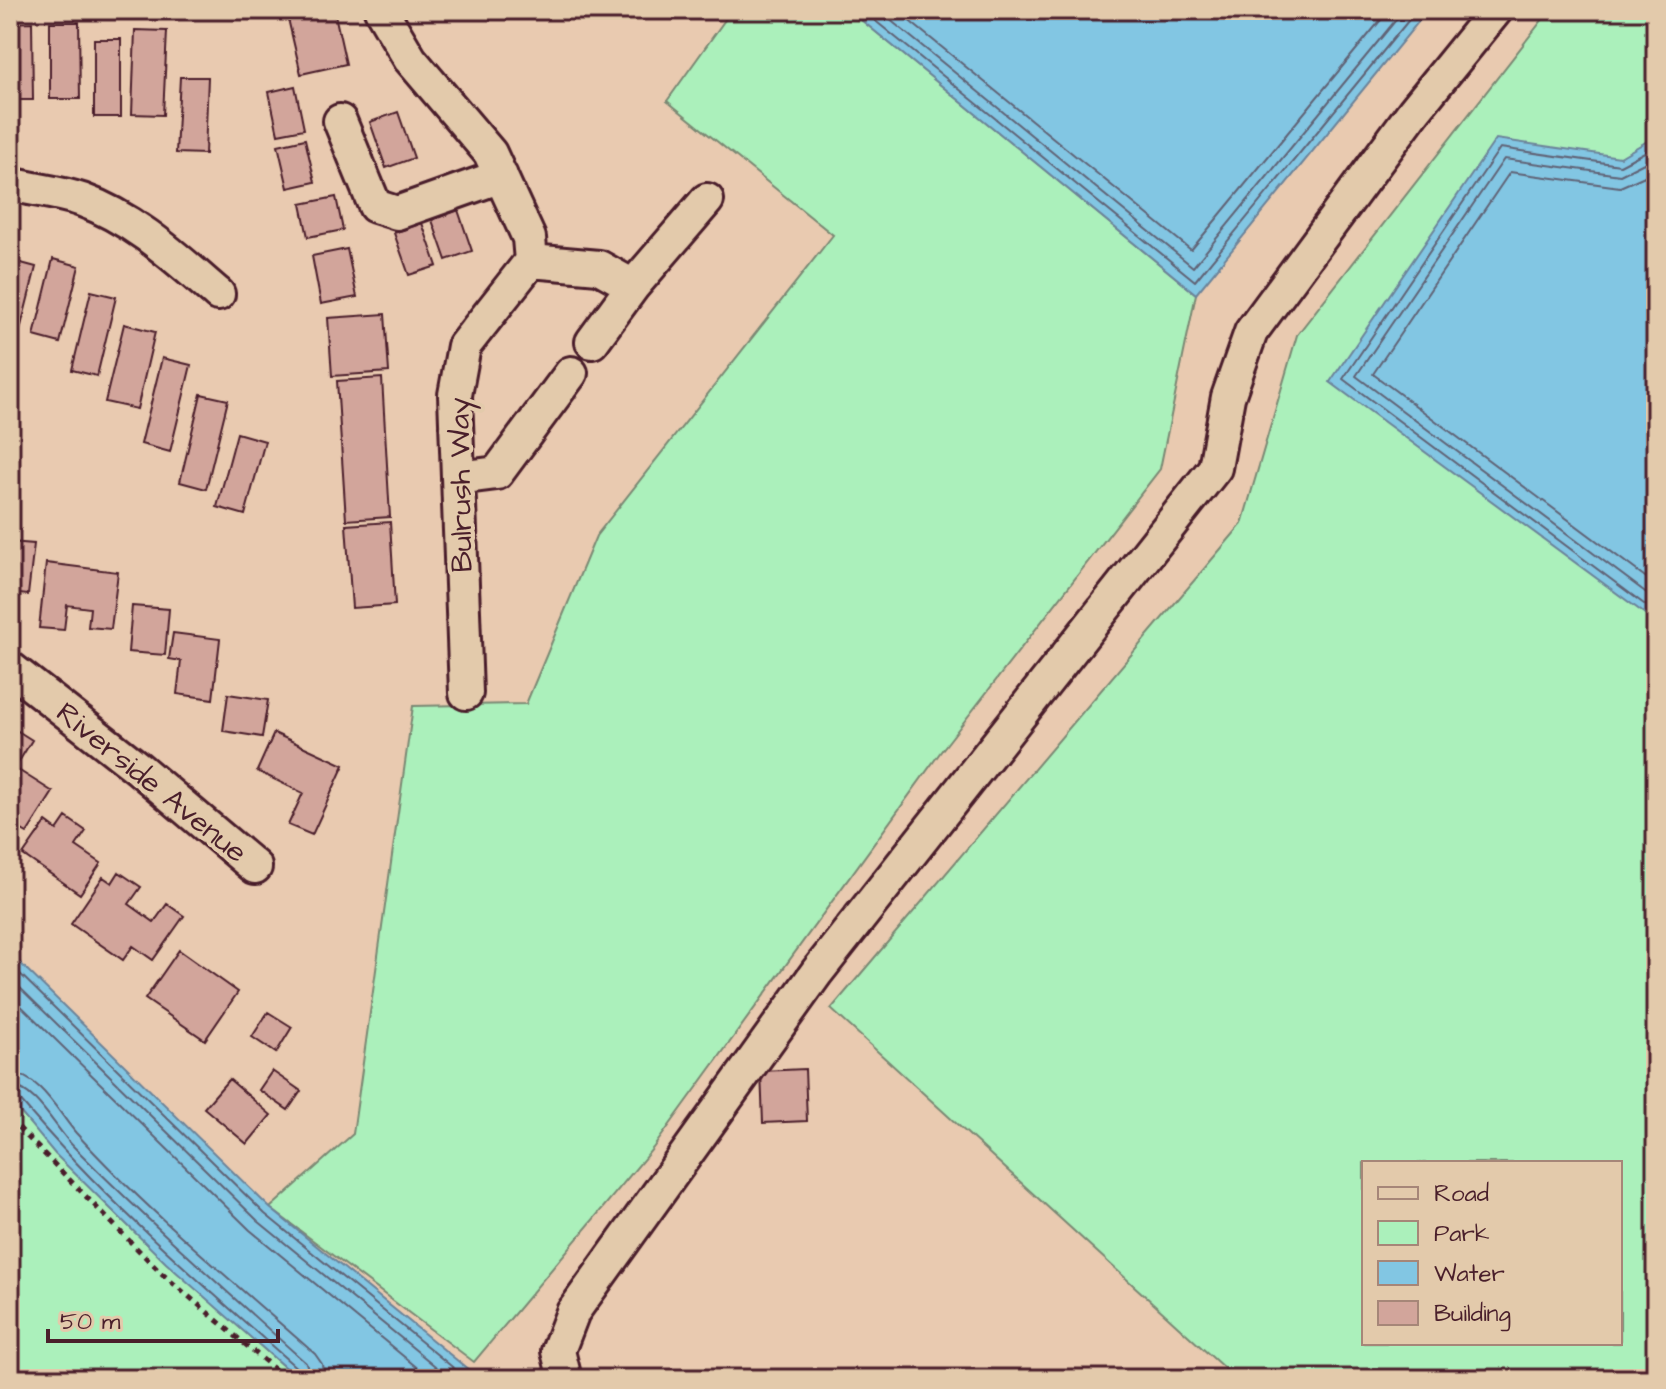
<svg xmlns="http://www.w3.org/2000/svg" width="1666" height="1389" font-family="'Architects Daughter',sans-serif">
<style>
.green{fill:#abf0bb;stroke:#7a8873;stroke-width:2;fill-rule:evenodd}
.water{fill:#82c6e3;stroke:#6c8399;stroke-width:2}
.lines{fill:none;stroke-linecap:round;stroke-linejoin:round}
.shore{stroke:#606275;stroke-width:2}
.building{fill:#d2a59b;stroke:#4a1f2b;stroke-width:2}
.minor-casing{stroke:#4a1f2b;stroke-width:38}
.path{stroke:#4a1f2b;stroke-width:5;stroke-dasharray:6 6;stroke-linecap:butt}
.minor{stroke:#e3caab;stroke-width:32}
.labels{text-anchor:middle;stroke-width:8;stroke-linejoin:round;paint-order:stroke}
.street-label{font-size:30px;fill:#4a1f2b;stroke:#e3caab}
</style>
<rect width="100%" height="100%" fill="#e9cab0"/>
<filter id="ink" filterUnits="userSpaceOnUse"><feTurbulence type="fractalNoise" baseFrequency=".0125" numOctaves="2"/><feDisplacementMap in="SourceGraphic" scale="16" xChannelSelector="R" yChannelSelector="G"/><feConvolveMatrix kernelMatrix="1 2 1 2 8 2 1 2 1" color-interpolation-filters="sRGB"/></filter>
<g filter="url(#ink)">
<!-- green -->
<path class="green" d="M 732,10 L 849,10 L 1196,294 L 1160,469 L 942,750 L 653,1148 L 474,1362 L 270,1208 L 353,1134 L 413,706 L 526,704 L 596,536 L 833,235 L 667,101 Z
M 1550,10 L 1656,10 L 1656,1379 L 1236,1379 L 831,1009 L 1242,524 L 1297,335 ZM 1364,1163 L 1620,1163 L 1620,1343 L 1364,1343 Z
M 10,1100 C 96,1203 197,1290 298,1379 L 10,1379 Z"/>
<!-- water -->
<path class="water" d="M 849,10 L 1428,10 L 1196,294 Z
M 1656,136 L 1656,622 L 1330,382 L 1496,139 L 1620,157 Z
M 10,953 L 270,1208 L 480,1379 L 298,1379 L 166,1263 L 55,1154 L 10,1100 Z"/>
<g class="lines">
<!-- shore -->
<path class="shore" d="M 862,10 L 1195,281 L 1417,10
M 878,10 L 1193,267 L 1404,10
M 896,10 L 1191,250 L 1389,10
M 1656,146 L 1620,165 L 1500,148 L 1343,379 L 1656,613
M 1656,157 L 1620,175 L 1504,159 L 1356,376 L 1656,600
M 1656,171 L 1620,187 L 1510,172 L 1373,374 L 1656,585
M 10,964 L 265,1214 L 467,1379
M 10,978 L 258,1221 L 451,1379
M 10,995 L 250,1230 L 431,1379
M 10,1073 C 40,1075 58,1112 76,1133 C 149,1213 234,1282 315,1354 L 322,1364 L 324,1379
M 10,1086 C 36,1087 56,1130 74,1147 C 149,1222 227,1292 306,1363 L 312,1379
M 10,1096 L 19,1099 C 103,1199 202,1284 299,1370 L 302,1379"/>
</g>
<!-- building -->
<path class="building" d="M 286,10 L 334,10 L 346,64 L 301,74 Z
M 32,22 L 33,100 L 10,100 L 10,23 Z
M 50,22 L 79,22 L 80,99 L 50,99 Z
M 135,30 L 167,31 L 163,115 L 132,114 Z
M 94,39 L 121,39 L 121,117 L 94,117 Z
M 180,77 L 208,77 L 205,154 L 176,153 Z
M 295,86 L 304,129 L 278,134 L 269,92 Z
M 398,112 L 414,158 L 386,168 L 370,122 Z
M 305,139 L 315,182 L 288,188 L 278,145 Z
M 336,197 L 343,230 L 308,237 L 301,204 Z
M 458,210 L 472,251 L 446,260 L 432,220 Z
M 422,223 L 437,266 L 409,275 L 394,233 Z
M 347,249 L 357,297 L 321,304 L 312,256 Z
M 53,259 L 79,266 L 60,343 L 34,336 Z
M 10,260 L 36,267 L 17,342 L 10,340 Z
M 91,291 L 116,297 L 97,376 L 72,370 Z
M 385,314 L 389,372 L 332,376 L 328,318 Z
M 124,324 L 155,332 L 137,409 L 105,402 Z
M 162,358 L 191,365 L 170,452 L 141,444 Z
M 382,378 L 390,517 L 346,520 L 337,381 Z
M 201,394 L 228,400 L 206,489 L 180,482 Z
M 237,433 L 265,441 L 245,515 L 217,507 Z
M 390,522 L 395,605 L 352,608 L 346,525 Z
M 10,542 L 34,544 L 28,595 L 10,593 Z
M 46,563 L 118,572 L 111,629 L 88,627 L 90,608 L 67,605 L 64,630 L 39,628 Z
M 132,606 L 169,609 L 165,655 L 128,652 Z
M 173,633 L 220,639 L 213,699 L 177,694 L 181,661 L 169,659 Z
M 228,694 L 268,700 L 262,737 L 223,731 Z
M 10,726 L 32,740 L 15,768 L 53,792 L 27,833 L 10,823 Z
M 274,733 L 344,765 L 312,835 L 288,825 L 303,793 L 257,771 Z
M 66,817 L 86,831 L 76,846 L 101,863 L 80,894 L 23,855 L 46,822 L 57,830 Z
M 119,872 L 141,887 L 129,904 L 154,922 L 167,904 L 184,916 L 153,960 L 133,946 L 123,960 L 71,924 L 103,877 L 112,883 Z
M 179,950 L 238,992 L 205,1040 L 145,999 Z
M 268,1012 L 292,1027 L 276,1053 L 252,1037 Z
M 805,1069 L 807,1121 L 763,1123 L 761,1071 Z
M 272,1071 L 301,1091 L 288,1110 L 259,1090 Z
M 229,1079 L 271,1115 L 247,1144 L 204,1108 Z"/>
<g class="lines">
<defs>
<path id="minor" d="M 381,10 L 410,59 L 490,153 L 529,238 L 531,261 L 464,346 L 455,395 L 466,693
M 340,121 L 375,206 L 397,213 L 501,176
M 10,184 C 34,190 59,192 82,200 C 135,219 176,258 218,294
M 531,261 L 599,267 L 633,286
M 592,342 L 633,286 L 707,200
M 458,478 L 497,473 L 571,373
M 10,668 L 138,768 L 255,867
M 565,1379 L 558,1351 L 573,1312 L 817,972 L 1215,468 L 1228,397 L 1251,332 L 1414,111 L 1496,10"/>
</defs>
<!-- minor casing -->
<use href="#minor" class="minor-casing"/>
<!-- path -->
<path class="path" d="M 10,1119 L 160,1272 L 286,1379"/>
<!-- minor -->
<use href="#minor" class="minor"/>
</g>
</g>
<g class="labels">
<!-- street labels -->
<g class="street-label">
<text transform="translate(460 485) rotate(-91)" y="10">Bulrush Way</text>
<text transform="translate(152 782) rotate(39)" y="10">Riverside Avenue</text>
</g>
</g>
<!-- margin -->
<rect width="1666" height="1389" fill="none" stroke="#e3caab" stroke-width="40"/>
<rect x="20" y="20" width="1626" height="1349" fill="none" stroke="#4a1f2b" stroke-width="3" filter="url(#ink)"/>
<!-- legend -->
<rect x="1362" y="1161" width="260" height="184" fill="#e3caab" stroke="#a68678" stroke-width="2"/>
<rect x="1378" y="1187" width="40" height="12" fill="#e3caab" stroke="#a68678" stroke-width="2"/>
<text x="1434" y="1201" font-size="24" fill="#4a1f2b">Road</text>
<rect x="1378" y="1221" width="40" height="24" fill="#abf0bb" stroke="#a68678" stroke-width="2"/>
<text x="1434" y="1241" font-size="24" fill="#4a1f2b">Park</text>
<rect x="1378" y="1261" width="40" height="24" fill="#82c6e3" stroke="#a68678" stroke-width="2"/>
<text x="1434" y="1281" font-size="24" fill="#4a1f2b">Water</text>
<rect x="1378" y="1301" width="40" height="24" fill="#d2a59b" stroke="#a68678" stroke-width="2"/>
<text x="1434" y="1321" font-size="24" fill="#4a1f2b">Building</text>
<!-- scale -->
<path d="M48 1329v12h230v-12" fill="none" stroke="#4a1f2b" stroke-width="4"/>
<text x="60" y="1329" font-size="24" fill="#4a1f2b" stroke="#e3caab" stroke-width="6" paint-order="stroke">50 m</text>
</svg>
